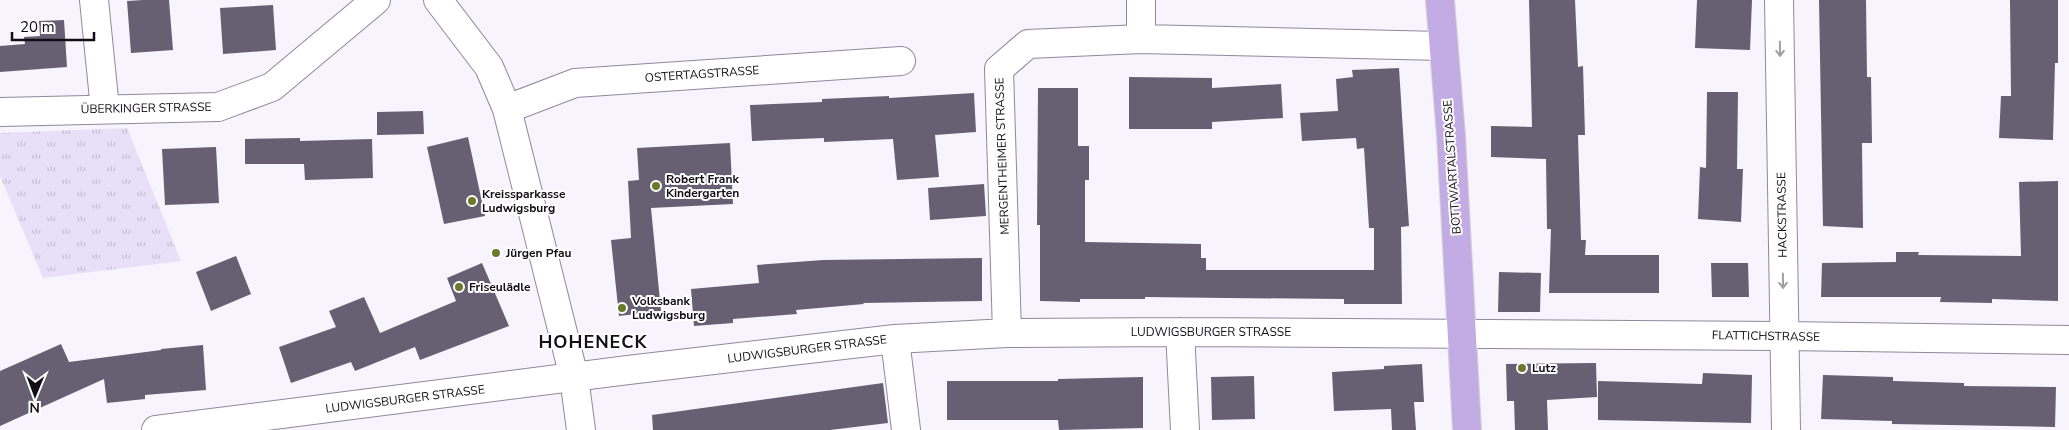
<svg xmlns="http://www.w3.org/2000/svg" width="2069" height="430" font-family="'Nunito Sans',sans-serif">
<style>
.grass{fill:url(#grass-tufts)}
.building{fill:#676073}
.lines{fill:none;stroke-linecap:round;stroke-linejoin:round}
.minor-casing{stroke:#8f889c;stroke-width:30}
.major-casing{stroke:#d4d4d5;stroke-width:30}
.minor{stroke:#fff;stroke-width:28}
.major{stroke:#c3ace3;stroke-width:28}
.oneway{stroke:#a09fa1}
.poi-dot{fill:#677b2b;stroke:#fff;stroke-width:2}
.labels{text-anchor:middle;stroke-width:4;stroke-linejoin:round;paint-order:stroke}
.street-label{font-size:12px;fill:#110e15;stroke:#fff}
.poi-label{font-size:12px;font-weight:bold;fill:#110e15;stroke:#fff;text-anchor:start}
.district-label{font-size:18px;font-weight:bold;letter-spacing:1px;fill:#110e15;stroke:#fff}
</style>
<defs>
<pattern id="grass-tufts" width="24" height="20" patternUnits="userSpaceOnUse" patternTransform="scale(1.25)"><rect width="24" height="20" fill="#e8e0f8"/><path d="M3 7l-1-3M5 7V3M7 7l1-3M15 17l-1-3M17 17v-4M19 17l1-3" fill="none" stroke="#c6bfd4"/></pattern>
</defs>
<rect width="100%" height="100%" fill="#f7f4fd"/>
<!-- grass -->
<path class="grass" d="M 127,128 L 181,261 L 43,278 L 0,176 L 0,133 Z"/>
<!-- building -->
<path class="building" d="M 143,0 L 169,0 L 173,50 L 131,53 L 127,1 Z
M 1529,0 L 1575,0 L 1578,67 L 1583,66 L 1585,135 L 1578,135 L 1581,240 L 1586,240 L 1585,255 L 1659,255 L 1659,293 L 1549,293 L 1551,229 L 1547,229 L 1546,159 L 1491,157 L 1491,126 L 1532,127 Z
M 1697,0 L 1752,0 L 1750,50 L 1695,48 Z
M 1819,0 L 1866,0 L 1867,77 L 1871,77 L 1872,143 L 1862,143 L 1863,228 L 1823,226 Z
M 2010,0 L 2058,0 L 2058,63 L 2055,63 L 2053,140 L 1999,138 L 2001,96 L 2011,96 Z
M 273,5 L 276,50 L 223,54 L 220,8 Z
M 64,20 L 67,67 L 0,72 L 0,46 L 25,44 L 24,37 L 40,36 L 39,21 Z
M 1399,68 L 1409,226 L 1401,227 L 1402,304 L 1344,304 L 1344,299 L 1227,298 L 1145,297 L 1145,299 L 1080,299 L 1080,302 L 1040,301 L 1040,225 L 1037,225 L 1038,88 L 1078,88 L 1078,146 L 1089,146 L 1089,180 L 1085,180 L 1085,242 L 1201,244 L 1201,258 L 1206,258 L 1206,270 L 1374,270 L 1374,228 L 1369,228 L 1364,148 L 1357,149 L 1356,138 L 1302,141 L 1300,113 L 1338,111 L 1336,79 L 1353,77 L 1352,70 Z
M 1129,77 L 1212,78 L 1212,88 L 1281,84 L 1283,118 L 1212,122 L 1212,129 L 1129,129 Z
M 1707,92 L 1738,92 L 1737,169 L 1743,169 L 1741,222 L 1698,219 L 1700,167 L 1706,168 Z
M 974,93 L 976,132 L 935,135 L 939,177 L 897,180 L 893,139 L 824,142 L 824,138 L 752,141 L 750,105 L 822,102 L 822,99 L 889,96 L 889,98 Z
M 423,111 L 424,134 L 377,135 L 377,112 Z
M 468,137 L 485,216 L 444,224 L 427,147 Z
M 300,138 L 300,141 L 372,139 L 373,178 L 305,180 L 304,164 L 245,164 L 245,139 Z
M 730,143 L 733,204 L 651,208 L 661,311 L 619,316 L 611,240 L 631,238 L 628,181 L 639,180 L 637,148 Z
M 216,147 L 219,203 L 165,205 L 162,149 Z
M 2058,181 L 2058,301 L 1992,299 L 1992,303 L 1940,302 L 1941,297 L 1821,297 L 1822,263 L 1896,262 L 1896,252 L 1919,252 L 1918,255 L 2021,256 L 2019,182 Z
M 984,184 L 986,216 L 930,220 L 928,188 Z
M 236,256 L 251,294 L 211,311 L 196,272 Z
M 982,258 L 982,301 L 863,303 L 864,304 L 796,310 L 797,314 L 733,319 L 733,323 L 694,326 L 691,289 L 759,283 L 757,265 L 823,260 Z
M 482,263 L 509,326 L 420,360 L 415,347 L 355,371 L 351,362 L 291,383 L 279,347 L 336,327 L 329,311 L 364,297 L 380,333 L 456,301 L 447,278 Z
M 1711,263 L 1748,263 L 1749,297 L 1712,297 Z
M 1499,272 L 1541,273 L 1540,312 L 1498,312 Z
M 61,344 L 69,362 L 161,350 L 161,349 L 203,345 L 206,390 L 145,395 L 145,399 L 107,403 L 104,379 L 0,426 L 0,371 Z
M 1596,363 L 1597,397 L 1547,400 L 1548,430 L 1515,430 L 1514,401 L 1507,401 L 1506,364 Z
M 1422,364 L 1424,402 L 1414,402 L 1416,430 L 1392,430 L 1391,409 L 1334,411 L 1332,372 L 1384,369 L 1384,366 Z
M 1703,373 L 1752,375 L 1751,423 L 1598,420 L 1598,381 L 1702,384 Z
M 1823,375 L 1893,377 L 1893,381 L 1964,383 L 1964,386 L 2056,387 L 2055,427 L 1892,424 L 1892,421 L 1821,419 Z
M 1254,376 L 1255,419 L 1212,420 L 1211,377 Z
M 1143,377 L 1143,428 L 1059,430 L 1058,420 L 947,420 L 947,381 L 1058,381 L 1058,379 Z
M 883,383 L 888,423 L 830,430 L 653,430 L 652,415 Z"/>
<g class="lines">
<defs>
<path id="minor" d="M 94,0 L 105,109
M 438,0 L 489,67 L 507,109 L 574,377 L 581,430
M 1779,0 L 1786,430
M 1141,39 L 1141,0
M 507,109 L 575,83 L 901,61
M 0,112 L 218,107 L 272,87 L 376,0
M 1180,332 L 1185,430
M 1007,333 L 999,69 L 1028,44 L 1141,39 L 1442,46
M 895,339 L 906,430
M 156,430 L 628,370 L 895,339 L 1007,333 L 1180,332 L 1784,336 L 2069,340"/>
<path id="major" d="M 1440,0 L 1451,136 L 1467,430"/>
</defs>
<!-- minor casing -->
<use href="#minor" class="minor-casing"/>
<!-- major casing -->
<use href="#major" class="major-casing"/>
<!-- minor -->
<use href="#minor" class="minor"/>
<!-- major -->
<use href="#major" class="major"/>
</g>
<!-- one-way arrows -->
<defs><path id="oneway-shaft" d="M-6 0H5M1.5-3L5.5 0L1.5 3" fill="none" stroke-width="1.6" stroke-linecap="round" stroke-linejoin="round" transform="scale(1.25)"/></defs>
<g class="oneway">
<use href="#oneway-shaft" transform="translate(1780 49) rotate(89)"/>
<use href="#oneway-shaft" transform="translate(1783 281) rotate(89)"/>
</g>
<!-- markers -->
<g class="poi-dot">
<circle cx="656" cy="186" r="5"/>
<circle cx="472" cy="201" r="5"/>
<circle cx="496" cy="253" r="5"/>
<circle cx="459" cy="287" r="5"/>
<circle cx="622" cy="308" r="5"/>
<circle cx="1522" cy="368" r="5"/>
</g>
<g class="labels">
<!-- street labels -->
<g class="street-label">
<text transform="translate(702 74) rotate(-4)" y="4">OSTERTAGSTRASSE</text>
<text transform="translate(146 108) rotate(-1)" y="4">ÜBERKINGER STRASSE</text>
<text transform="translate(1002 156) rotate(-92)" y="4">MERGENTHEIMER STRASSE</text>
<text transform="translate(1452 167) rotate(-94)" y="4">BOTTWARTALSTRASSE</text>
<text transform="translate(1782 215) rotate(-91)" y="4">HACKSTRASSE</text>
<text x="1211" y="336">LUDWIGSBURGER STRASSE</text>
<text transform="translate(1766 336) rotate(1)" y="4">FLATTICHSTRASSE</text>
<text transform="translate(807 349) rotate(-7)" y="4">LUDWIGSBURGER STRASSE</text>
<text transform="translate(405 399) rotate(-7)" y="4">LUDWIGSBURGER STRASSE</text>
</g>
<!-- poi labels -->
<g class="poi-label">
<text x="666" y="183">Robert Frank<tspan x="666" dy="14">Kindergarten</tspan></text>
<text x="482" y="198">Kreissparkasse<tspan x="482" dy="14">Ludwigsburg</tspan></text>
<text x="506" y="257">Jürgen Pfau</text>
<text x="469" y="291">Friseulädle</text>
<text x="632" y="305">Volksbank<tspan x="632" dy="14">Ludwigsburg</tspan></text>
<text x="1532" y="372">Lutz</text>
</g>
<!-- district labels -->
<g class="district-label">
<text x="593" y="348">HOHENECK</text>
</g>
</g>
<!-- north arrow -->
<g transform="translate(35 395) rotate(181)" stroke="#ffffff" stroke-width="4" paint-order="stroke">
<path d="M0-4L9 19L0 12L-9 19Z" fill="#110e15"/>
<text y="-8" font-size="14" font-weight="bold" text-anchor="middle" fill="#110e15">N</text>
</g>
<!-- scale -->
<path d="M12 32v8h82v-8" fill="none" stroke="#110e15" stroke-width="2.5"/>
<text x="20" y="32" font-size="15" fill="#110e15" stroke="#ffffff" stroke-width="4" paint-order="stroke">20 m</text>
</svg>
